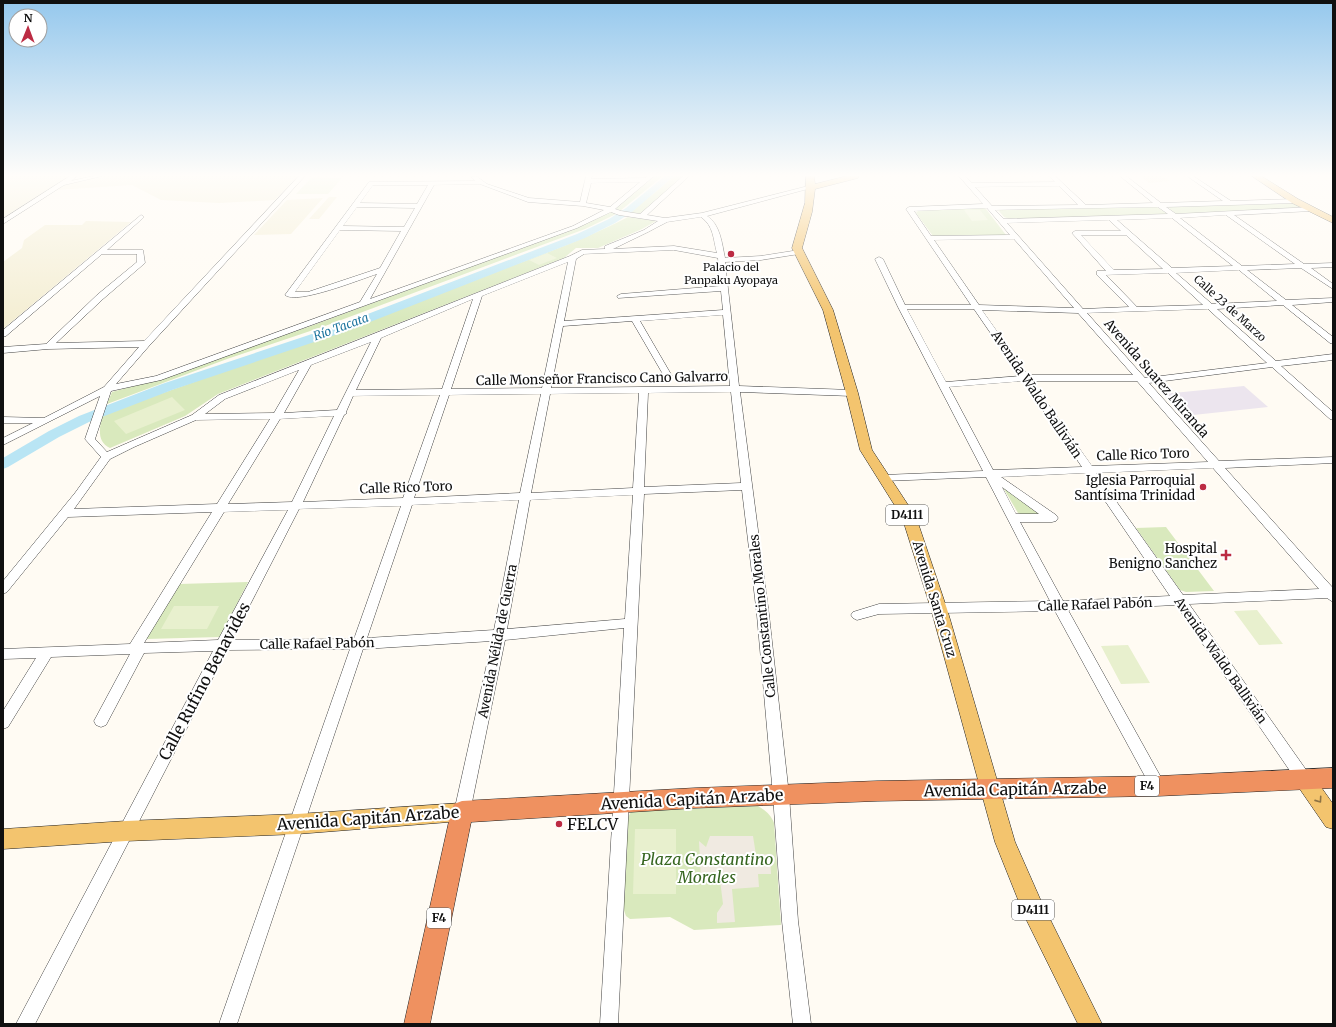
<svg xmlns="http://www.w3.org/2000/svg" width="1336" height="1027" font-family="Merriweather,serif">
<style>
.industrial{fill:#ece5ee}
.farmland{fill:#f4eed3}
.green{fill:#d9e9bd}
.pitch{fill:#e8f0ce}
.plaza{fill:#f0eae1}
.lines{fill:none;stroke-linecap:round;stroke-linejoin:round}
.river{fill:#b9e5f4;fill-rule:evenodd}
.minor-casing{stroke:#434343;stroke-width:1}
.major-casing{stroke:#212121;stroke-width:1}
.highway-casing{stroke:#212121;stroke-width:1}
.minor{fill:#fff;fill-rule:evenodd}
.major{fill:#f3c46e;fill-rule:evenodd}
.highway{fill:#ef9160;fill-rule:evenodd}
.oneway{stroke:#8d7344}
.poi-dot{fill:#bc2b43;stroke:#fff;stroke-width:1.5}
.labels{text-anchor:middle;stroke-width:4;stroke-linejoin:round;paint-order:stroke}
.far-poi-label{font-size:11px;fill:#101010;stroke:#fff}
.far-street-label{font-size:11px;fill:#101010;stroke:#fff}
.far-water-label{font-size:12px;font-style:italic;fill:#1c749e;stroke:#fff}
.shield{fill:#fff;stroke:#585858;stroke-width:1}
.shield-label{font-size:12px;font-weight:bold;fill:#101010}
.street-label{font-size:13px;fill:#101010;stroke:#fff}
.poi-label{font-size:13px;fill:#101010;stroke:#fff;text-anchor:end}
.near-street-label{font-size:16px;fill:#101010;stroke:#fff}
.near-poi-label{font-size:16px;fill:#101010;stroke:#fff;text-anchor:start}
.near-park-label{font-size:16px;font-style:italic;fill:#376621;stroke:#fff}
</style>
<rect width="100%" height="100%" fill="#fffbf3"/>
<!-- industrial -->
<path class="industrial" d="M 1244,386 L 1268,407 L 1184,416 L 1163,394 Z"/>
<!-- farmland -->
<path class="farmland" d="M 3,176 L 69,176 L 3,218 Z
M 108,176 L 298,176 L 275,200 L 219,203 L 161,200 L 132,185 L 55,190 L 61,185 Z
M 1140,176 L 1163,176 L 1170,181 L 1149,183 Z
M 329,197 L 337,197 L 319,219 L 309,219 Z
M 323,198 L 291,234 L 254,235 L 287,200 Z
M 86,221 L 131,222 L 3,329 L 3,262 L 22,248 L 24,240 L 45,225 L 82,225 Z"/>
<!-- green -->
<path class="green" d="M 654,176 L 663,176 L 620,211 L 614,208 Z
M 674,176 L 682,176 L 640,215 L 628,213 L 653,194 Z
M 1295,203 L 1305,208 L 1180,215 L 1175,214 L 1168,207 Z
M 1157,207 L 1168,214 L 1010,219 L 1004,217 L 999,211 L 1002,209 Z
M 983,208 L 986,209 L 1006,235 L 933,236 L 916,213 L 919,210 Z
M 610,211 L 616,214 L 585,229 L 325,326 L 227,359 L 107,404 L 112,392 L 159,379 L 224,354 L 308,327 L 575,228 Z
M 628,217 L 656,221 L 642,229 L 598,248 L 576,248 L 564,258 L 218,394 L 185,416 L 110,448 C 96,441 100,428 102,414 C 215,376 326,334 437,293 C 501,269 568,248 628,217 Z
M 1001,484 L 1038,511 L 1038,515 L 1023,515 L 1018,513 Z
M 1166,527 L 1214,591 L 1186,592 L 1180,590 L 1136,528 Z
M 248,582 L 220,637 L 146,639 L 179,584 Z
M 758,806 C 766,811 771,815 774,823 L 781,925 L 694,930 L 670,917 L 630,919 L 626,916 L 623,908 L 628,817 L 631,812 L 635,811 Z"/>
<!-- pitch -->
<path class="pitch" d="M 312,177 L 342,178 L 328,194 L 296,194 Z
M 964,210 L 980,210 L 988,220 L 972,221 Z
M 547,253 L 557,258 L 539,265 L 529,260 Z
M 172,397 L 185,410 L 126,434 L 114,421 Z
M 174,606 L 219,606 L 207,629 L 161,629 Z
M 1257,610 L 1283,644 L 1259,645 L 1234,611 Z
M 1128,645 L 1150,683 L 1121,684 L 1101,646 Z
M 635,829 L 676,829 L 676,894 L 633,894 Z"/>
<!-- plaza -->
<path class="plaza" d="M 710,836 L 753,836 L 756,855 L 770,854 L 771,874 L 758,874 L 759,887 L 732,889 L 735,922 L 717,923 L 717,913 L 723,904 L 720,880 L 701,880 L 699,841 L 706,847 Z"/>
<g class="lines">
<!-- river -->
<path class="river" d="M 665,176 L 674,176 L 632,212 L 615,223 L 585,238 L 347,331 L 172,390 L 89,422 L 59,437 L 8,467 L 3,469 L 3,458 L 49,431 L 79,416 L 162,384 L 339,325 L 577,234 L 609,219 L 626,208 Z"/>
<defs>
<path id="minor" d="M 70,176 L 77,176 L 71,181 L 93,176 L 102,176 L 64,185 L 3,224 L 3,219 Z
M 299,176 L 305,176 L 149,346 L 116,384 L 156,376 L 360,302 L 377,274 C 361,279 297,305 285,295 L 369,182 L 472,181 L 475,181 L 471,177 L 476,176 L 487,184 L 529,198 L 580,202 L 586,176 L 592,176 L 591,179 L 645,178 L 648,176 L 654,176 L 615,209 L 621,211 L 640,214 L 683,176 L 689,176 L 647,215 L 665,218 L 702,213 L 812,185 L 815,187 L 707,216 C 720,224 722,243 725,258 L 761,256 L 799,250 L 803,252 L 799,254 L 761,260 L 725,262 L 739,386 L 852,390 L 857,393 L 852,396 L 740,392 L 769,615 L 789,795 L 798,921 L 811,1024 L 793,1024 L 782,921 L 773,795 L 757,615 L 742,490 L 644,494 L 618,1024 L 600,1024 L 624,628 L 505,640 L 470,812 L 467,817 L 462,819 L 457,817 L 454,812 L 492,641 L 363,649 L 237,1024 L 219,1024 L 350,649 L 227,650 L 35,1024 L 16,1024 L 213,651 L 144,653 L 106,725 L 101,727 L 96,725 L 94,721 L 130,654 L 51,657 L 8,727 L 3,729 L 3,711 L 36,658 L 3,659 L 3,649 L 130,644 L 212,512 L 68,517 L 7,592 L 3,594 L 3,581 L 75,493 L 101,457 L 85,439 L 100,396 L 3,445 L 3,438 L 33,423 L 3,423 L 3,417 L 44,418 L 104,387 L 139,347 L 48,349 L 3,353 L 3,347 L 46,344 L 97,295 L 137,262 L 137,254 L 102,254 L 6,336 L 3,337 L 3,330 L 141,215 L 143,216 L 143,218 L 107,250 L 143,250 L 145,263 L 103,299 L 56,343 L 144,341 ZM 640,182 L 610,207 L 586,203 L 591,183 ZM 480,184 L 528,202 L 583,206 L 604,210 L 573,226 L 370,299 L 434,185 ZM 373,185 L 428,185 L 417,204 L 360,203 ZM 357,207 L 415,208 L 404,227 L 343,226 ZM 611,212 L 619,215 L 658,221 L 644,230 L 605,246 L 605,249 L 582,250 L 570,256 L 219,395 L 192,415 L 107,452 L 95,439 L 111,391 L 161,380 L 577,228 ZM 701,217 C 714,226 713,239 717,253 L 674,246 L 613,249 L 648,232 L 667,222 ZM 340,230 L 401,231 L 380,268 L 308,292 L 295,292 ZM 674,250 L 718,258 L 720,286 L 621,294 L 617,296 L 618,298 L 721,291 L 723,310 L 564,321 L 576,259 L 584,254 ZM 568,262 L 542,388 L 451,389 L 482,296 ZM 473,299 L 442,389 L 356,390 L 381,338 ZM 723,315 L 730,386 L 551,388 L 563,326 L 632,321 L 664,376 L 668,379 L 672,376 L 640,321 ZM 371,342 L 337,410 L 284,413 L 311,365 ZM 299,370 L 274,413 L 205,414 L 225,399 ZM 731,392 L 741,483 L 644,487 L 648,393 ZM 639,393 L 633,488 L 531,493 L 550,394 ZM 541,394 L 520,493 L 414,498 L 449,395 ZM 440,395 L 403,498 L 303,502 L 344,415 L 347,413 L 346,412 L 353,396 ZM 334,416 L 292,502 L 228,504 L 280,419 ZM 270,419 L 217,504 L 74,509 L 110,459 L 134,447 L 196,420 ZM 633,495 L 625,619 L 507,629 L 530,500 ZM 519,500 L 494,630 L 367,638 L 412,505 ZM 401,506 L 354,639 L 232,640 L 299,509 ZM 288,510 L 218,640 L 144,643 L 224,512 Z
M 959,176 L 965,176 L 972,183 L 1055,182 L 1049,176 L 1055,176 L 1086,205 L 1153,203 L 1120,176 L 1126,176 L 1161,203 L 1223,201 L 1187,176 L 1193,176 L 1231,201 L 1295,199 L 1298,201 L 1295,203 L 1166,207 L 1176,214 L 1311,207 L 1314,209 L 1311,211 L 1234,215 L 1304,264 L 1333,263 L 1333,267 L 1311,268 L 1333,284 L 1333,289 L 1301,268 L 1247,270 L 1286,300 L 1333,298 L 1333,302 L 1292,305 L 1333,337 L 1333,344 L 1330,343 L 1283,305 L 1217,309 L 1276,361 L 1333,354 L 1333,360 L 1281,366 L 1333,412 L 1333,420 L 1330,419 L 1272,367 L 1149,383 L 1219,461 L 1333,457 L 1333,463 L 1225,468 L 1333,588 L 1333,602 L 1327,598 L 1189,604 L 1309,774 L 1311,779 L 1309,784 L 1304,786 L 1299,784 L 1176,605 L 1068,610 L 1163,781 L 1166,786 L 1163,791 L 1158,793 L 1153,791 L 1055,611 L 879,614 L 857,620 L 853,618 L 851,615 L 853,612 L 879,604 L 1050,601 L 986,477 L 883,481 L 878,478 L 883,475 L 983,471 L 898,307 L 875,259 L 879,257 L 883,259 L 905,305 L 971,305 L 906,209 L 909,207 L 983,204 ZM 1059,186 L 1078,205 L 992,206 L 975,187 ZM 1158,207 L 1168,214 L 1004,219 L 995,210 ZM 987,208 L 1010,235 L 931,236 L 914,211 ZM 1226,215 L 1295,264 L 1242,266 L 1180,218 ZM 1172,218 L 1233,266 L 1172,268 L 1117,220 ZM 1109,220 L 1121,231 L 1075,231 L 1072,233 L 1106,271 L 1097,271 L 1097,275 L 1129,307 L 1083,309 L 1007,223 ZM 1081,235 L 1126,235 L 1163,269 L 1114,270 ZM 1014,239 L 1074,308 L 979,305 L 934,240 ZM 1239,270 L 1277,301 L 1212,304 L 1176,273 ZM 1168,273 L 1203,305 L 1137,307 L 1106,275 ZM 907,309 L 974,309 L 1020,376 L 946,382 ZM 1208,309 L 1267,363 L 1145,378 L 1087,313 ZM 982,310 L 1078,313 L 1133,375 L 1028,375 ZM 1023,381 L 1082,467 L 993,470 L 949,387 ZM 1032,381 L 1137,381 L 1208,462 L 1092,466 ZM 1213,468 L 1319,589 L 1183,595 L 1096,473 ZM 1086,473 L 1170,596 L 1063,601 L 1020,522 L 1052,522 L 1056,521 L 1058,518 L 1056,515 L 1001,477 ZM 1002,487 L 1039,514 L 1016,514 Z"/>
<path id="major" d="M 806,176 L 814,176 L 815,184 L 847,176 L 859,176 L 858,178 L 815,189 L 812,212 L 802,248 L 833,310 L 858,393 L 872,450 L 916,517 L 947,609 L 1015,842 L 1041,901 L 1102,1024 L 1078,1024 L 1025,917 L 995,842 L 931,609 L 902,517 L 860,450 L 846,393 L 823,310 L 792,248 L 805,203 Z
M 1252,176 L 1261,176 L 1298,199 L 1333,217 L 1333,223 L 1292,203 Z
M 1304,770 L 1311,773 L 1333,804 L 1333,829 L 1326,827 L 1297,785 L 1295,779 L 1297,773 Z
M 462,803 L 469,805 L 472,812 L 469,819 L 462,821 L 297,834 L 126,841 L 3,849 L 3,829 L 126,821 L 297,814 Z"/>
<path id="highway" d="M 1333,768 L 1333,788 L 1158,796 L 877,801 L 695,808 L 471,822 L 430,1024 L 404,1024 L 451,812 L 454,804 L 462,801 L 695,788 L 877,781 L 1158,776 Z"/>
</defs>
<!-- minor casing -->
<use href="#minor" class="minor-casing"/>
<!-- major casing -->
<use href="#major" class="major-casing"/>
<!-- highway casing -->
<use href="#highway" class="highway-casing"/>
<!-- minor -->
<use href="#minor" class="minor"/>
<!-- major -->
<use href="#major" class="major"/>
<!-- highway -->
<use href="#highway" class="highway"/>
</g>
<!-- one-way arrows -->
<defs><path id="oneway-chevron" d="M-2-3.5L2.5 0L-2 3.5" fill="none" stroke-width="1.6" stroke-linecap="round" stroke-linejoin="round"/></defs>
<use class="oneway" href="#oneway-chevron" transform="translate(1319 800) rotate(55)"/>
<!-- sky -->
<linearGradient id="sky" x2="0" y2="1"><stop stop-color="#95c8ed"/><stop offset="0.55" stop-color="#fffdfa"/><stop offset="1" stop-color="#fffdfa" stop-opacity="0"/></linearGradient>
<rect width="1336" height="319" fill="url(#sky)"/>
<!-- markers -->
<g class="poi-dot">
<circle cx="731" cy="254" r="4"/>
<circle cx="1203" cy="487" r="4"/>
<path d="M1224 549h4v4h4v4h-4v4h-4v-4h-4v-4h4z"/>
<circle cx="559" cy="824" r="4"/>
</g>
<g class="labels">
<!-- far-poi labels -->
<g class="far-poi-label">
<text x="731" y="271">Palacio del<tspan x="731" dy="13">Panpaku Ayopaya</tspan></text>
</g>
<!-- far-street labels -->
<g class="far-street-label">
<text transform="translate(1230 308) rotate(42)" y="4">Calle 23 de Marzo</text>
</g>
<!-- far-water labels -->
<g class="far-water-label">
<text transform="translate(341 327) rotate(-20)" y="4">Río Tacata</text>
</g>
<!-- shield labels -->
<g class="shield">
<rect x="886" y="505" width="42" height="20" rx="3"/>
<rect x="1135" y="776" width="24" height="20" rx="3"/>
<rect x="1012" y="900" width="42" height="20" rx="3"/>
<rect x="427" y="908" width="24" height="20" rx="3"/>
</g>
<g class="shield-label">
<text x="907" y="519">D4111</text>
<text x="1147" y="790">F4</text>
<text x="1033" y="914">D4111</text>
<text x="439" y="922">F4</text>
</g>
<!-- street labels -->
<g class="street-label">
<text transform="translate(602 378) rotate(-1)" y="5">Calle Monseñor Francisco Cano Galvarro</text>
<text transform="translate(1157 378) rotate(49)" y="5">Avenida Suarez Miranda</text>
<text transform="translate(1037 394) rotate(56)" y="5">Avenida Waldo Ballivián</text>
<text transform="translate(1143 454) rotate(-2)" y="5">Calle Rico Toro</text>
<text transform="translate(406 487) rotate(-2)" y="5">Calle Rico Toro</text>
<text transform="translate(935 599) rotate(73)" y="5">Avenida Santa Cruz</text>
<text transform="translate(1095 604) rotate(-2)" y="5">Calle Rafael Pabón</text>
<text transform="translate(762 616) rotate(-96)" y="5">Calle Constantino Morales</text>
<text transform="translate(497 641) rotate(-79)" y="5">Avenida Nélida de Guerra</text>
<text transform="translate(317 643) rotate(-1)" y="5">Calle Rafael Pabón</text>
<text transform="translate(1221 660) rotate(55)" y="5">Avenida Waldo Ballivián</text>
</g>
<!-- poi labels -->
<g class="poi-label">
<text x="1195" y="485">Iglesia Parroquial<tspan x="1195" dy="15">Santísima Trinidad</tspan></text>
<text x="1217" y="553">Hospital<tspan x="1217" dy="15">Benigno Sanchez</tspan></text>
</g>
<!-- near-street labels -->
<g class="near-street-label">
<text transform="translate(204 681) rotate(-62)" y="6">Calle Rufino Benavides</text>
<text transform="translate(1015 789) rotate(-1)" y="6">Avenida Capitán Arzabe</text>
<text transform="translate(692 799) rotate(-3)" y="6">Avenida Capitán Arzabe</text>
<text transform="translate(368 818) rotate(-4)" y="6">Avenida Capitán Arzabe</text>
</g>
<!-- near-poi labels -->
<g class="near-poi-label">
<text x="567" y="830">FELCV</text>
</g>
<!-- near-park labels -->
<g class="near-park-label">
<text x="707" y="865">Plaza Constantino<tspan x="707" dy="18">Morales</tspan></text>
</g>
</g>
<!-- border -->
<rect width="1336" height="1027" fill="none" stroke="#101010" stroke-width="8"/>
<!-- north arrow -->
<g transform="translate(28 28) rotate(1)"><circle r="19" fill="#ffffff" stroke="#9f9f9f"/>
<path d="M0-3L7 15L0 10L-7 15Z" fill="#bc2b43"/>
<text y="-6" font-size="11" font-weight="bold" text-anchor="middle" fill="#101010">N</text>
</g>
</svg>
